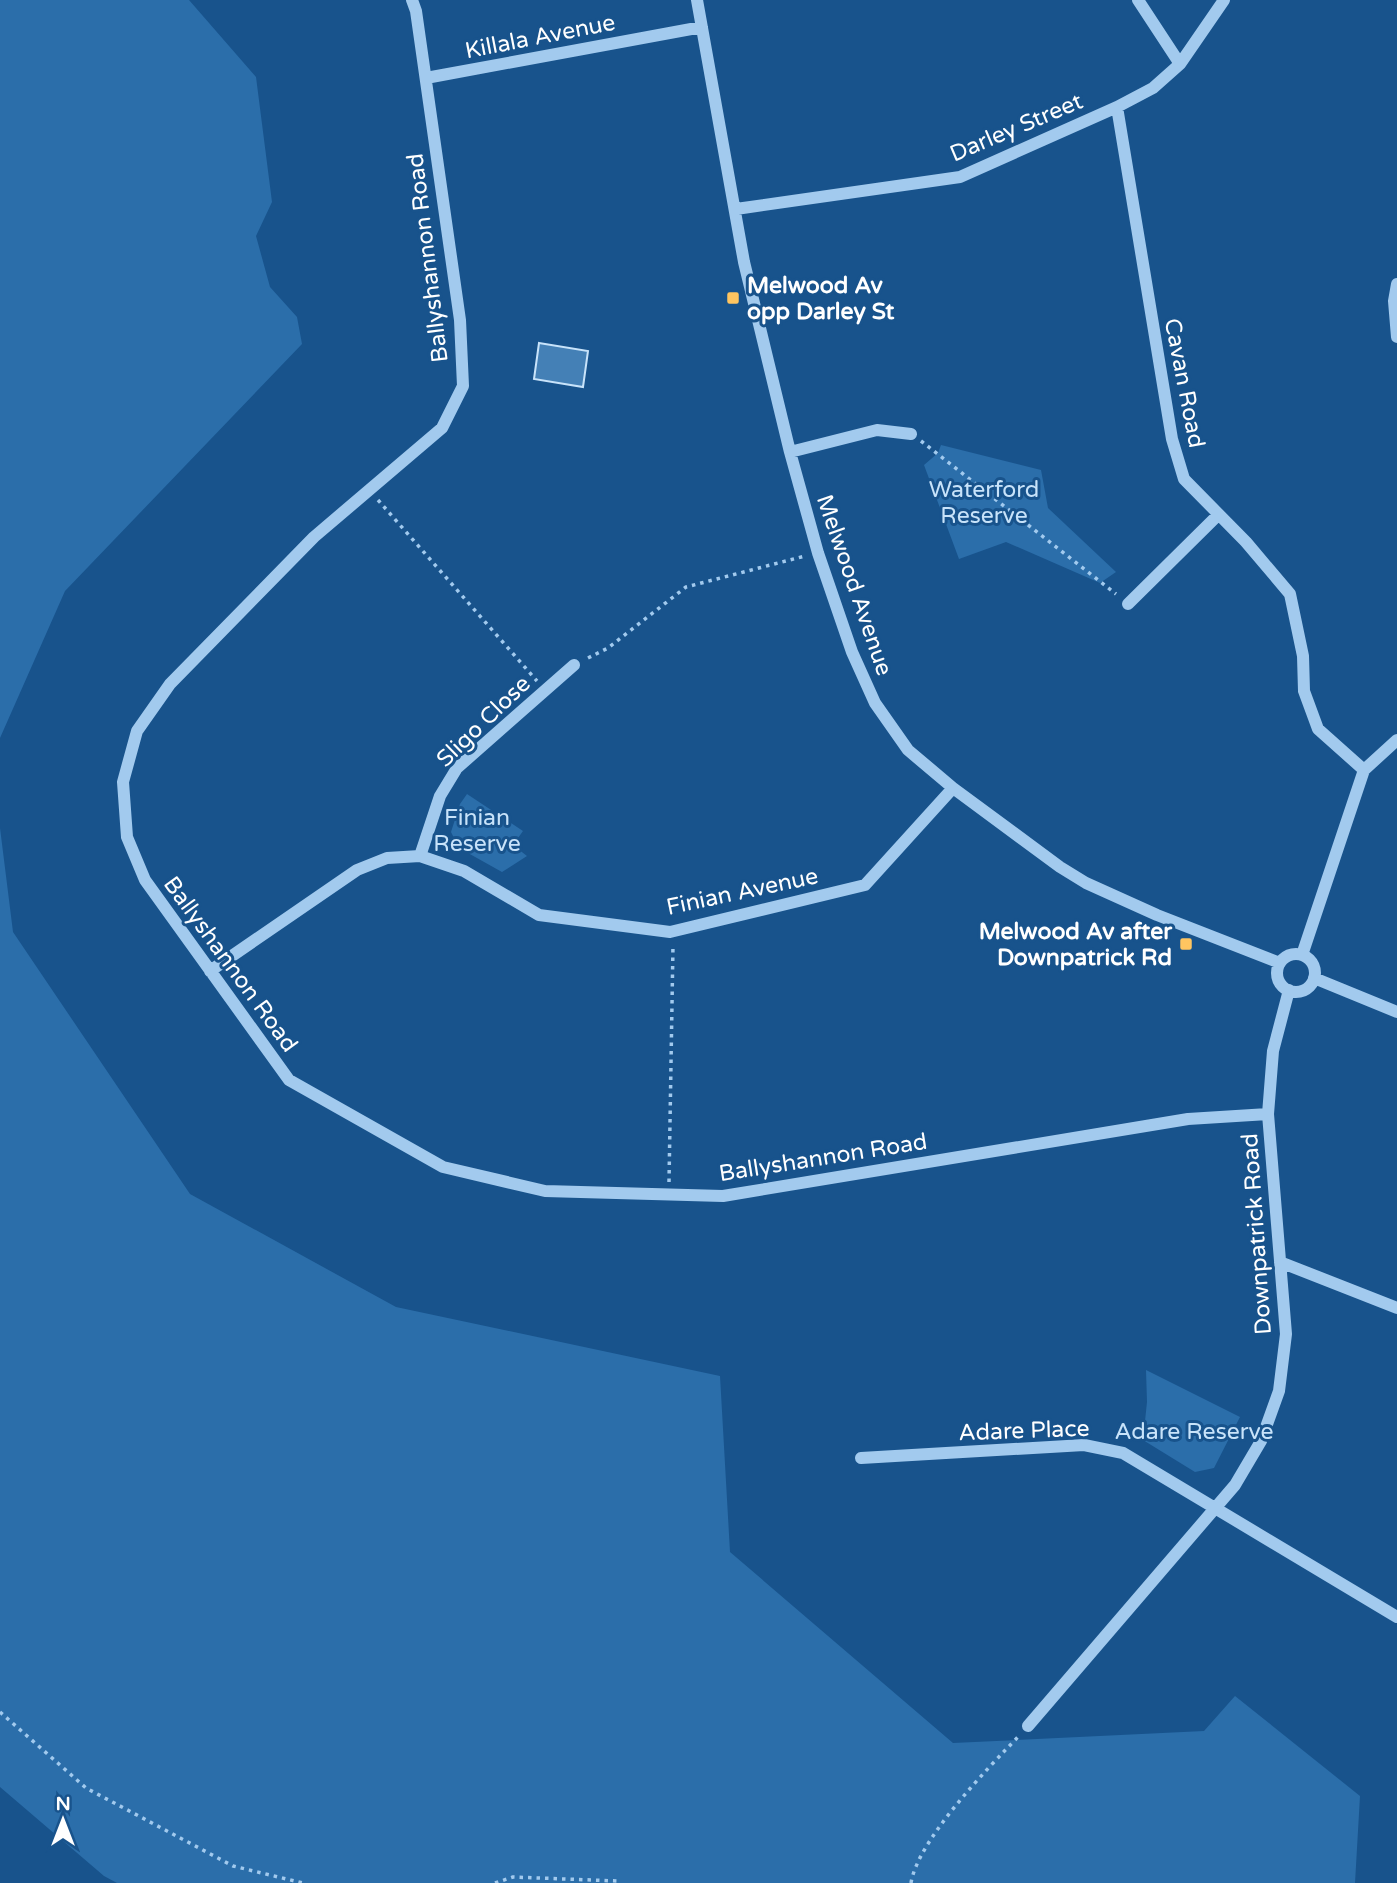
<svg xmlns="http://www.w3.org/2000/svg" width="1397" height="1883" font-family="'Varela Round',sans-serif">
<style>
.green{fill:#2b6eaa}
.building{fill:#4480b6;stroke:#c8e3fa;stroke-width:2}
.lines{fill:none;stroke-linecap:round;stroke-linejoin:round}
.path{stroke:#a2caee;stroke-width:3.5;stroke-dasharray:3.5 5;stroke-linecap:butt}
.minor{stroke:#a2caee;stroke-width:12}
.poi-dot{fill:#ffc560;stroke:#18538c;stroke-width:2.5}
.labels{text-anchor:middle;stroke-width:6;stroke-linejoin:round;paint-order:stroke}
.street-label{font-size:23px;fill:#fff;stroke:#18538c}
.poi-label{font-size:23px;font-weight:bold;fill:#fff;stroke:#18538c;text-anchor:start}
.park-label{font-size:23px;fill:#c8e3fa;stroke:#18538c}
</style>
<rect width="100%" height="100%" fill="#18538c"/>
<!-- green -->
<path class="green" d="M 0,0 L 189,0 L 256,77 L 272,202 L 256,236 L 270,287 L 297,317 L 302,344 L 65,591 L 0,738 Z
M 941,445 L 1041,470 L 1048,508 L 1116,572 L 1100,583 L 1006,542 L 959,559 L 924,465 L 938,453 Z
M 467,794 L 523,831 L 513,845 L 527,856 L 502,872 L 459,848 L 451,832 L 460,804 Z
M 0,828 L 13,932 L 190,1194 L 396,1307 L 720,1376 L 730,1552 L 953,1743 L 1204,1731 L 1235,1696 L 1360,1796 L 1355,1883 L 117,1883 L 104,1876 L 0,1787 Z
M 1146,1370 L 1240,1417 L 1214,1468 L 1195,1472 L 1143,1440 L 1147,1402 Z"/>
<!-- building -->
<path class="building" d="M 539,343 L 588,351 L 583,387 L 534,379 Z"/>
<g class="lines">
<!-- path -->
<path class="path" d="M 921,441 L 1116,594
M 378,500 L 537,681
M 588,658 L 608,648 L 686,587 L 805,556
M 669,1182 L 673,945
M 0,1712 L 86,1788 L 233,1866 L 303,1883
M 495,1883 L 513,1877 L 617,1881 L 621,1883
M 911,1883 C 918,1840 987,1769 1018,1737"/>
<!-- minor -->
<path class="minor" d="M 412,0 L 416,11 L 460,320 L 463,386 L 442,428 L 314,537 L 170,684 L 137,731 L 123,782 L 127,837 L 145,880 L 289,1080 L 443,1167 L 545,1191 L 723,1196 L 1188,1119 L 1268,1114
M 697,0 L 744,262 L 790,452 L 818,553 L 852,652 L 875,703 L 908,750 L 953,788 L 1060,867 L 1086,883 L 1157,915 L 1280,963
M 1138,0 L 1180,64
M 426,78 L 702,27
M 1117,107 L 1172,439 L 1184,479 L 1246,542 L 1290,594 L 1303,656 L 1304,691 L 1318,729 L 1364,770
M 736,209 L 960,177 L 1117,107 L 1153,88 L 1180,64 L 1224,0
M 1397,284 L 1394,301 L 1397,337
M 790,452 L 877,430 L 911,434
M 1128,604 L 1218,515
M 420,856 L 440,796 L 457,768 L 574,665
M1277 973a19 19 0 1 1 38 0a19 19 0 1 1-38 0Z
M 1302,955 L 1364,770 L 1397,740
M 210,971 L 357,870 L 387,858 L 420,856 L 464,871 L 539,915 L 670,932 L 865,885 L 953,788
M 1314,978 L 1397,1012
M 1280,1262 L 1397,1308
M 861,1458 L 1084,1445 L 1123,1453 L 1397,1617
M 1028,1726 L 1235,1485 L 1261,1441 L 1279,1391 L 1286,1334 L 1268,1114 L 1273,1051 L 1289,990"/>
</g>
<!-- markers -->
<g class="poi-dot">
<rect x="726" y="291" width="14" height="14" rx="3.5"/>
<rect x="1179" y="937" width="14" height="14" rx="3.5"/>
</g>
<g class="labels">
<!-- street labels -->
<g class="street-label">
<text transform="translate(540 36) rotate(-11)" y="8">Killala Avenue</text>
<text transform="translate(1016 127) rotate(-23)" y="8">Darley Street</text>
<text transform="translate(427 258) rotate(-97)" y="8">Ballyshannon Road</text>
<text transform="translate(1185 383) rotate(79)" y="8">Cavan Road</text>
<text transform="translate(855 585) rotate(71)" y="8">Melwood Avenue</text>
<text transform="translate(483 721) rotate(-44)" y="8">Sligo Close</text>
<text transform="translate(742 891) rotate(-12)" y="8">Finian Avenue</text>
<text transform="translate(231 964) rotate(54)" y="8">Ballyshannon Road</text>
<text transform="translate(823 1157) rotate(-9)" y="8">Ballyshannon Road</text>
<text transform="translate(1256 1234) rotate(-94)" y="8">Downpatrick Road</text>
<text transform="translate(1024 1430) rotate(-2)" y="8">Adare Place</text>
</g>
<!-- poi labels -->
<g class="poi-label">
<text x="747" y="293">Melwood Av<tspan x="747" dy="26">opp Darley St</tspan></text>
<text x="1172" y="939" text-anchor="end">Melwood Av after<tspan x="1172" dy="26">Downpatrick Rd</tspan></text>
</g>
<!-- park labels -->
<g class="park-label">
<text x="984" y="497">Waterford<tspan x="984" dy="26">Reserve</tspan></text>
<text x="477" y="825">Finian<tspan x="477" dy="26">Reserve</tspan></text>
<text x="1194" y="1439">Adare Reserve</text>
</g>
</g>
<!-- north arrow -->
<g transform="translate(63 1820)" stroke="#18538c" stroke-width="5" paint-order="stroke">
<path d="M0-5L12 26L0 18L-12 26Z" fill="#ffffff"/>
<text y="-10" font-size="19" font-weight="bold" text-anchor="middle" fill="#ffffff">N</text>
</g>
</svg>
